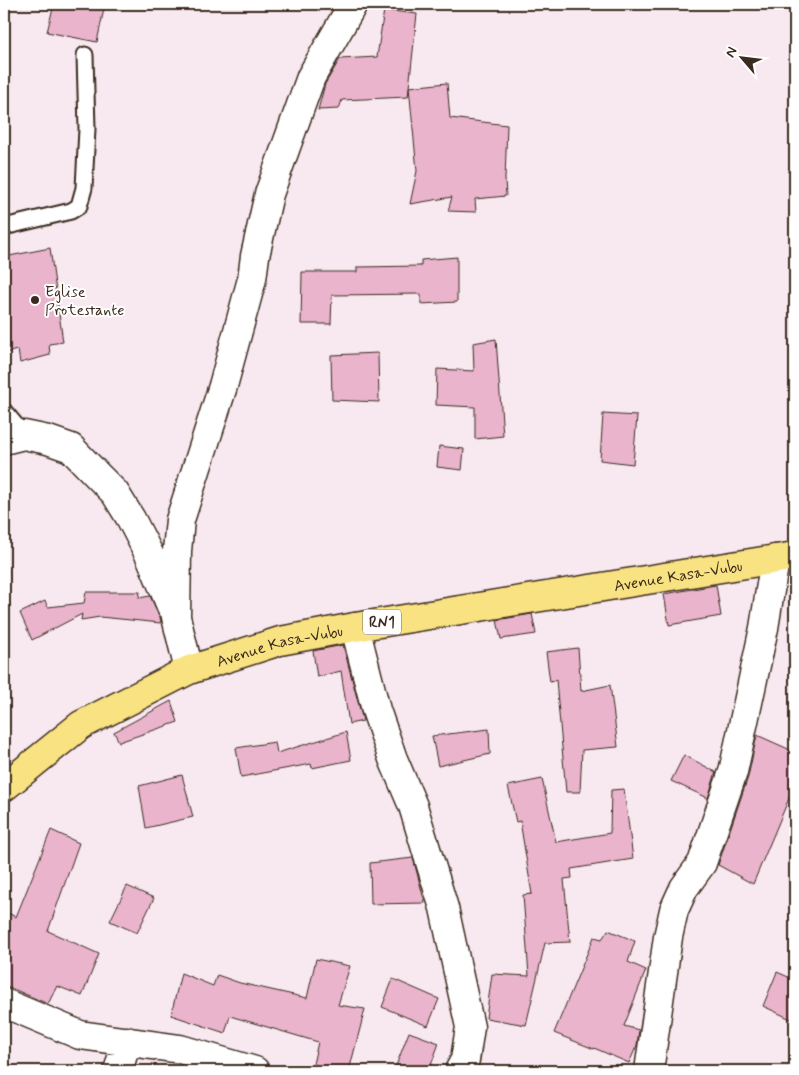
<svg xmlns="http://www.w3.org/2000/svg" width="799" height="1075" font-family="Mynerve,sans-serif">
<style>
.building{fill:#e9b4cc;stroke:#3b2a1e}
.lines{fill:none;stroke-linecap:round;stroke-linejoin:round}
.service-casing{stroke:#3b2a1e;stroke-width:19}
.minor-casing{stroke:#3b2a1e;stroke-width:31}
.trunk-casing{stroke:#3b2a1e;stroke-width:31}
.service{stroke:#fff;stroke-width:15}
.minor{stroke:#fff;stroke-width:28}
.trunk{stroke:#f8e281;stroke-width:28}
.poi-dot{fill:#3b2a1e;stroke:#fff;stroke-width:2}
.labels{text-anchor:middle;stroke-width:4;stroke-linejoin:round;paint-order:stroke}
.shield{fill:#fff;stroke:#766a62;stroke-width:1}
.shield-label{font-size:15px;font-weight:bold;fill:#3b2a1e}
.poi-label{font-size:16px;fill:#3b2a1e;stroke:#fff;text-anchor:start}
.street-label{font-size:16px;fill:#3b2a1e;stroke:#fff}
</style>
<rect width="100%" height="100%" fill="#f8e8f0"/>
<filter id="ink" filterUnits="userSpaceOnUse"><feTurbulence type="fractalNoise" baseFrequency=".02" numOctaves="2"/><feDisplacementMap in="SourceGraphic" scale="10" xChannelSelector="R" yChannelSelector="G"/><feConvolveMatrix kernelMatrix="1 2 1 2 8 2 1 2 1" color-interpolation-filters="sRGB"/></filter>
<g filter="url(#ink)">
<!-- building -->
<path class="building" d="M 54,4 L 105,4 L 97,42 L 47,32 Z
M 384,10 L 417,14 L 408,97 L 342,100 L 339,109 L 318,110 L 325,84 L 340,59 L 377,57 Z
M 447,83 L 450,118 L 507,125 L 505,179 L 506,196 L 475,199 L 476,212 L 448,211 L 452,197 L 410,204 L 417,171 L 409,87 Z
M 50,248 L 63,342 L 49,344 L 50,355 L 20,363 L 18,350 L 4,353 L 4,257 Z
M 457,257 L 457,302 L 421,304 L 421,294 L 332,295 L 331,324 L 301,324 L 302,272 L 357,272 L 357,267 L 421,266 L 421,260 Z
M 496,339 L 503,436 L 475,439 L 475,407 L 436,405 L 437,369 L 474,371 L 473,343 Z
M 378,353 L 379,402 L 332,400 L 331,355 Z
M 603,414 L 637,416 L 633,464 L 600,460 Z
M 439,446 L 464,449 L 462,470 L 437,467 Z
M 716,585 L 721,616 L 669,625 L 664,594 Z
M 86,592 L 140,592 L 139,598 L 150,596 L 160,617 L 161,623 L 100,617 L 81,620 L 82,614 L 32,640 L 20,613 L 45,601 L 48,607 L 84,603 Z
M 532,614 L 536,634 L 501,639 L 497,620 Z
M 343,645 L 363,721 L 349,724 L 341,671 L 317,677 L 313,651 Z
M 578,648 L 581,691 L 610,685 L 618,747 L 582,750 L 580,792 L 566,792 L 556,680 L 550,682 L 546,652 Z
M 171,701 L 178,722 L 119,742 L 114,732 Z
M 489,729 L 490,754 L 438,766 L 432,736 Z
M 346,732 L 351,760 L 312,768 L 311,764 L 241,777 L 236,748 L 275,742 L 277,753 Z
M 757,735 L 795,752 L 795,784 L 753,884 L 718,865 L 748,777 Z
M 684,755 L 716,772 L 708,798 L 671,781 Z
M 182,775 L 193,817 L 146,828 L 139,786 Z
M 542,779 L 556,842 L 610,833 L 611,790 L 624,789 L 633,859 L 571,869 L 572,878 L 564,879 L 570,942 L 545,943 L 526,1025 L 486,1018 L 492,974 L 529,976 L 523,895 L 532,894 L 520,821 L 516,822 L 508,786 Z
M 51,830 L 79,843 L 48,931 L 99,954 L 82,996 L 57,986 L 48,1004 L 4,985 L 4,911 L 16,917 Z
M 413,858 L 425,903 L 371,904 L 370,863 Z
M 127,886 L 154,898 L 137,933 L 110,921 Z
M 608,930 L 635,941 L 628,962 L 646,970 L 624,1026 L 639,1030 L 637,1045 L 629,1063 L 594,1048 L 594,1049 L 554,1033 L 594,937 L 602,939 Z
M 316,959 L 350,966 L 338,1005 L 365,1009 L 349,1071 L 336,1071 L 313,1064 L 318,1042 L 230,1016 L 225,1033 L 171,1015 L 181,973 L 213,986 L 217,975 L 240,983 L 307,998 Z
M 777,972 L 795,980 L 795,1021 L 763,1006 Z
M 393,979 L 439,999 L 428,1026 L 382,1007 Z
M 409,1032 L 439,1043 L 430,1068 L 421,1065 L 416,1071 L 394,1071 Z"/>
<g class="lines">
<defs>
<path id="service" d="M 4,227 L 71,211 L 79,206 L 84,188 L 87,129 L 85,55
M 4,411 L 24,435"/>
<path id="minor" d="M 4,440 L 24,435 L 48,440 L 71,448 L 97,475 L 115,493 L 131,519 L 151,558 L 171,606
M 355,627 L 376,710 L 393,759 L 413,806 L 444,908 L 470,1027 L 465,1060 L 459,1071
M 189,670 L 176,617 L 177,551 L 180,520 L 223,386 L 252,279 L 255,256 L 269,194 L 311,77 L 353,4
M 4,1003 L 80,1035 L 180,1049 L 255,1071
M 118,1071 L 127,1041
M 649,1071 L 668,937 L 674,910 L 684,888 L 702,863 L 733,772 L 764,628 L 775,559"/>
<g id="trunk">
<path id="s1" d="M 4,787 L 81,725 L 189,670 L 280,641 L 355,627 L 795,556"/>
</g>
</defs>
<!-- service casing -->
<use href="#service" class="service-casing"/>
<!-- minor casing -->
<use href="#minor" class="minor-casing"/>
<!-- trunk casing -->
<use href="#trunk" class="trunk-casing"/>
<!-- service -->
<use href="#service" class="service"/>
<!-- minor -->
<use href="#minor" class="minor"/>
<!-- trunk -->
<use href="#trunk" class="trunk"/>
</g>
</g>
<!-- markers -->
<circle class="poi-dot" cx="35" cy="300" r="5"/>
<g class="labels">
<!-- shield labels -->
<rect class="shield" x="363" y="609.5" width="38" height="25" rx="4"/>
<g class="shield-label">
<text x="382" y="627">RN1</text>
</g>
<!-- poi labels -->
<g class="poi-label">
<text x="45" y="297">Eglise<tspan x="45" dy="18">Protestante</tspan></text>
</g>
<!-- street labels -->
<g class="street-label">
<text dy="6" stroke="none"><textPath href="#s1" startOffset="719">Avenue Kasa-Vubu</textPath></text>
<text dy="6" stroke="none"><textPath href="#s1" startOffset="314">Avenue Kasa-Vubu</textPath></text>
</g>
</g>
<!-- margin -->
<rect width="799" height="1075" fill="none" stroke="#fff" stroke-width="20"/>
<rect x="10" y="10" width="779" height="1055" fill="none" stroke="#3b2a1e" stroke-width="2" filter="url(#ink)"/>
<!-- north arrow -->
<g transform="translate(742 58) rotate(298)" stroke="#ffffff" stroke-width="4" paint-order="stroke">
<path d="M0-4L9 19L0 12L-9 19Z" fill="#3b2a1e"/>
<text y="-8" font-size="14" font-weight="bold" text-anchor="middle" fill="#3b2a1e">N</text>
</g>
</svg>
